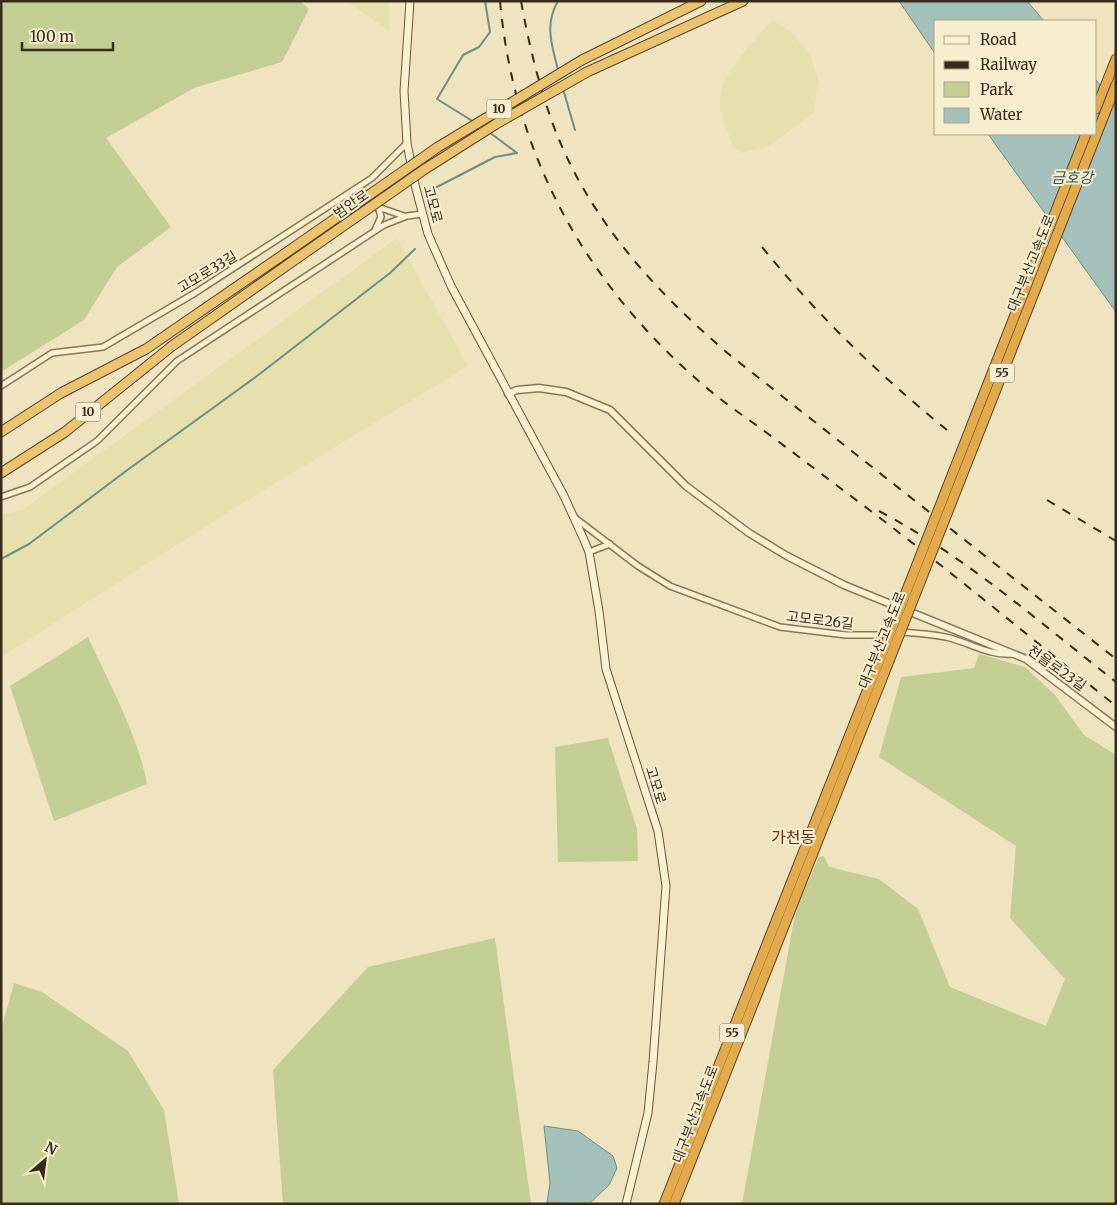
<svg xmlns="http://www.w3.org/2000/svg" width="1117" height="1205" font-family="Merriweather,'Noto Sans KR',serif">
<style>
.farmland{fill:#e5e0ac}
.green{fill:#c3ce93}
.water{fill:#a3c1ba;stroke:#698f88}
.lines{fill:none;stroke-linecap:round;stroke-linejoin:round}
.stream{stroke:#698f88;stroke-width:2}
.minor-casing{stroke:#897457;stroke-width:8}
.tertiary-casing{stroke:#897457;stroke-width:9}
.secondary-casing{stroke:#6a553a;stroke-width:9}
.trunk-casing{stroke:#56422c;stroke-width:11}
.motorway-casing{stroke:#56422c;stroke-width:11}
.minor{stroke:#faf1d3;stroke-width:5}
.tertiary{stroke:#faf1d3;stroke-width:6}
.secondary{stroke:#faf1d3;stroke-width:7}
.trunk{stroke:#ecc470;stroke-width:9}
.motorway{stroke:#e3aa4c;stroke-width:9}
.rail{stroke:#382b1c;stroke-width:2;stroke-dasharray:9 9;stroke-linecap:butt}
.trunk-bridge-casing{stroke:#56422c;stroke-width:11;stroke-linecap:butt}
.motorway-bridge-casing{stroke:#56422c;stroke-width:11;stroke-linecap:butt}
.trunk-bridge{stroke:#ecc470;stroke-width:9}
.motorway-bridge{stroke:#e3aa4c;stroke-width:9}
.labels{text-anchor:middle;stroke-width:4;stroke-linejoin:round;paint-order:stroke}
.shield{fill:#f6eecf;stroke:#716652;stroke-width:1}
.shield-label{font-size:12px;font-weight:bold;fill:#382b1c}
.street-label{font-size:14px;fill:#382b1c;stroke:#f6eecf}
.water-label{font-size:15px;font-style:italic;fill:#2b5858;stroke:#f6eecf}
.quarter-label{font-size:16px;fill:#662e1a;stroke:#f6eecf}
</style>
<rect width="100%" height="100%" fill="#efe4bf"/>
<!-- farmland -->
<path class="farmland" d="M 347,1 L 389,1 L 390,32 Z
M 772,20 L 792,32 L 810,56 L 818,79 L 814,112 L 769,146 L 740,153 L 733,145 L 721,115 L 720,98 L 723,83 L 737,61 Z
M 397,238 L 468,366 L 233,509 L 1,657 L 1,515 L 22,510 Z"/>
<!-- green -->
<path class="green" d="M 1,1 L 300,1 L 309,9 L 282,62 L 194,88 L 106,138 L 171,227 L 117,267 L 84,320 L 1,372 Z
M 88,637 C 109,683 138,735 147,784 L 54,821 L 10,686 Z
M 979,654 L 1025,667 L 1055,695 L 1084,735 L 1116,755 L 1116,1204 L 742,1204 L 793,925 L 798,905 L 819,857 L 824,856 L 829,867 L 879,879 L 918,909 L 950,987 L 1046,1026 L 1065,979 L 1010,918 L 1016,846 L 879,757 L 901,677 L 974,668 Z
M 608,738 L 637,829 L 638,861 L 558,862 L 555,747 Z
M 495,938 L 531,1204 L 283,1204 L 273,1070 L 368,967 Z
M 14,983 L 42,992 L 128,1051 L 164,1110 L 179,1204 L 1,1204 L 1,1030 Z"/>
<!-- water -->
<path class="water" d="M 899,1 L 1027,1 L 1044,21 L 936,21 L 936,55 Z
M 1096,80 L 1116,104 L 1116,312 L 988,134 L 1096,134 Z
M 544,1126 L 578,1131 L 613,1156 L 617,1168 L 609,1185 L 589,1204 L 547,1203 L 550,1183 Z"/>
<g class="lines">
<!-- stream -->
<path class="stream" d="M 558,1 C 544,25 552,45 558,70
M 563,89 L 575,130
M 474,122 L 437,99 L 463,55 L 479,47 L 490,32 L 485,1
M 489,132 L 517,153
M 433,189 L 495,157 L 517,153
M 1,559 L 29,544 L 126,471 L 257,376 L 390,273 L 415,249"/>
<defs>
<path id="minor" d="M 346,196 L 404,216
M 375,230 L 381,217 L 378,206
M 1,386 L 52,353 L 103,347 L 195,293 L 372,178 L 407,143
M 1,497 L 30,487 L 97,441 L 177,361 L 384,225 L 407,216 L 422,214
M 575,518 L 638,566 L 670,586 L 780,627 L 846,635 L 890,635
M 589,552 L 610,544
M 900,632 C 916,633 935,634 950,638 C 972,644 990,656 1013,654"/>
<path id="tertiary" d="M 508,394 L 517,390 L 539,388 L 566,392 L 610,410 L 686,486 L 749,533 L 787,556 L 844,585 L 1026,659 L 1116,727"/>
<path id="secondary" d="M 410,1 L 404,91 L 407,143 L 415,185 L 428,234 L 451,286 L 564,496 L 584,540 L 589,552 L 599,611 L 606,669 L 658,831 L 666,886 L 653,1062 L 648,1113 L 626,1204"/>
<path id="trunk" d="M 582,60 L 701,1
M 587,72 L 743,1
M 425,169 L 496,124
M 1,432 L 61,393 L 146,349 L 290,250
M 1,473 L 65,432 L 172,346 L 296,259"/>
<path id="motorway" d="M 1096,109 L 1116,59
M 664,1204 L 881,656
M 674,1204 L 889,661"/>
</defs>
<!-- minor casing -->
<use href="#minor" class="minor-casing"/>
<!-- tertiary casing -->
<use href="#tertiary" class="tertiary-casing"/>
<!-- secondary casing -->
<use href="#secondary" class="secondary-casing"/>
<!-- trunk casing -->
<use href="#trunk" class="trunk-casing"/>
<!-- motorway casing -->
<use href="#motorway" class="motorway-casing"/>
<!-- minor -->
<use href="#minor" class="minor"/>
<!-- tertiary -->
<use href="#tertiary" class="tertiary"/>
<!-- secondary -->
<use href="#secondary" class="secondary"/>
<!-- trunk -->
<use href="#trunk" class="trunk"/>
<!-- motorway -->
<use href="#motorway" class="motorway"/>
<!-- rail -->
<path class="rail" d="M 500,1 C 514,158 589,289 708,389 C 728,406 750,420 771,436 C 807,463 843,490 880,518 C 960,579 1037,643 1116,706
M 521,1 C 528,40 537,78 550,116 C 584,214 653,290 731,356 L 1116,659
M 762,247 C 819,317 877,373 947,430
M 1047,500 L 1116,541
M 879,511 C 966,557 1039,622 1116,682"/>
<defs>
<path id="trunk-bridge" d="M 496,124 L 587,72
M 290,250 L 438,147 L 582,60
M 296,259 L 425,169"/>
<path id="motorway-bridge" d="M 881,656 L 1086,134
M 889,661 L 1116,85"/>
</defs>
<!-- trunk-bridge casing -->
<use href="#trunk-bridge" class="trunk-bridge-casing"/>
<!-- motorway-bridge casing -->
<use href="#motorway-bridge" class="motorway-bridge-casing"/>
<!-- trunk-bridge -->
<use href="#trunk-bridge" class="trunk-bridge"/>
<!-- motorway-bridge -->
<use href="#motorway-bridge" class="motorway-bridge"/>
</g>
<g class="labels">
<!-- shield labels -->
<g class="shield">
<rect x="486.5" y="99.5" width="25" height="19" rx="4"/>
<rect x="989.5" y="363.5" width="25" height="19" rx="4"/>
<rect x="75.5" y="402.5" width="25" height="19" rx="4"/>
<rect x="719.5" y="1023.5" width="25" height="19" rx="4"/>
</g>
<g class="shield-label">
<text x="499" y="113">10</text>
<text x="1002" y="377">55</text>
<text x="88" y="416">10</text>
<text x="732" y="1037">55</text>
</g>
<!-- street labels -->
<g class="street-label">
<text transform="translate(351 204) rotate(-35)" y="5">범안로</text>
<text transform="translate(433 204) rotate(75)" y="5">고모로</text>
<text transform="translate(1031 263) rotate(-68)" y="5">대구부산고속도로</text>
<text transform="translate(207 272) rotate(-31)" y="5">고모로33길</text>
<text transform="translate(820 620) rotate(7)" y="5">고모로26길</text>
<text transform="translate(882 640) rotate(-68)" y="5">대구부산고속도로</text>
<text transform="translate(1057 668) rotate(35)" y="5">천을로23길</text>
<text transform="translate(656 785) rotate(73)" y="5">고모로</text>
<text transform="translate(695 1114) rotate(-69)" y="5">대구부산고속도로</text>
</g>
<!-- water labels -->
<g class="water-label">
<text x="1072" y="183">금호강</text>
</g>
<!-- quarter labels -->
<g class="quarter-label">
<text x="793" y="843">가천동</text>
</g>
</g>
<!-- border -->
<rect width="1117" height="1205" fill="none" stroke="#382b1c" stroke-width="5"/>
<!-- legend -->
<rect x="934" y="20" width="162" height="115" fill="#f6eecf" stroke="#aaa087"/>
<rect x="944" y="36" width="25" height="8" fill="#faf1d3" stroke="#aaa087"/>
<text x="980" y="45" font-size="15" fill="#382b1c">Road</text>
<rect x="944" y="61" width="25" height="8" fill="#382b1c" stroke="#aaa087"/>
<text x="980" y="70" font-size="15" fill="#382b1c">Railway</text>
<rect x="944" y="82" width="25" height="15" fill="#c3ce93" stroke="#aaa087"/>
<text x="980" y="95" font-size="15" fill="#382b1c">Park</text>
<rect x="944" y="108" width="25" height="15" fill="#a3c1ba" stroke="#aaa087"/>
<text x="980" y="120" font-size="15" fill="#382b1c">Water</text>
<!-- north arrow -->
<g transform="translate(45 1160) rotate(28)" stroke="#f6eecf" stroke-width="4" paint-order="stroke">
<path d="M0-4L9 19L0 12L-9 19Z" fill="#382b1c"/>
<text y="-8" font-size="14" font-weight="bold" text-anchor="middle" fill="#382b1c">N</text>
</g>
<!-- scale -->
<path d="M22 42v8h91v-8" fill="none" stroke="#382b1c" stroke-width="2.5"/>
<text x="30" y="42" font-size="15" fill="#382b1c" stroke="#f6eecf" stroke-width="4" paint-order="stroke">100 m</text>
</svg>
